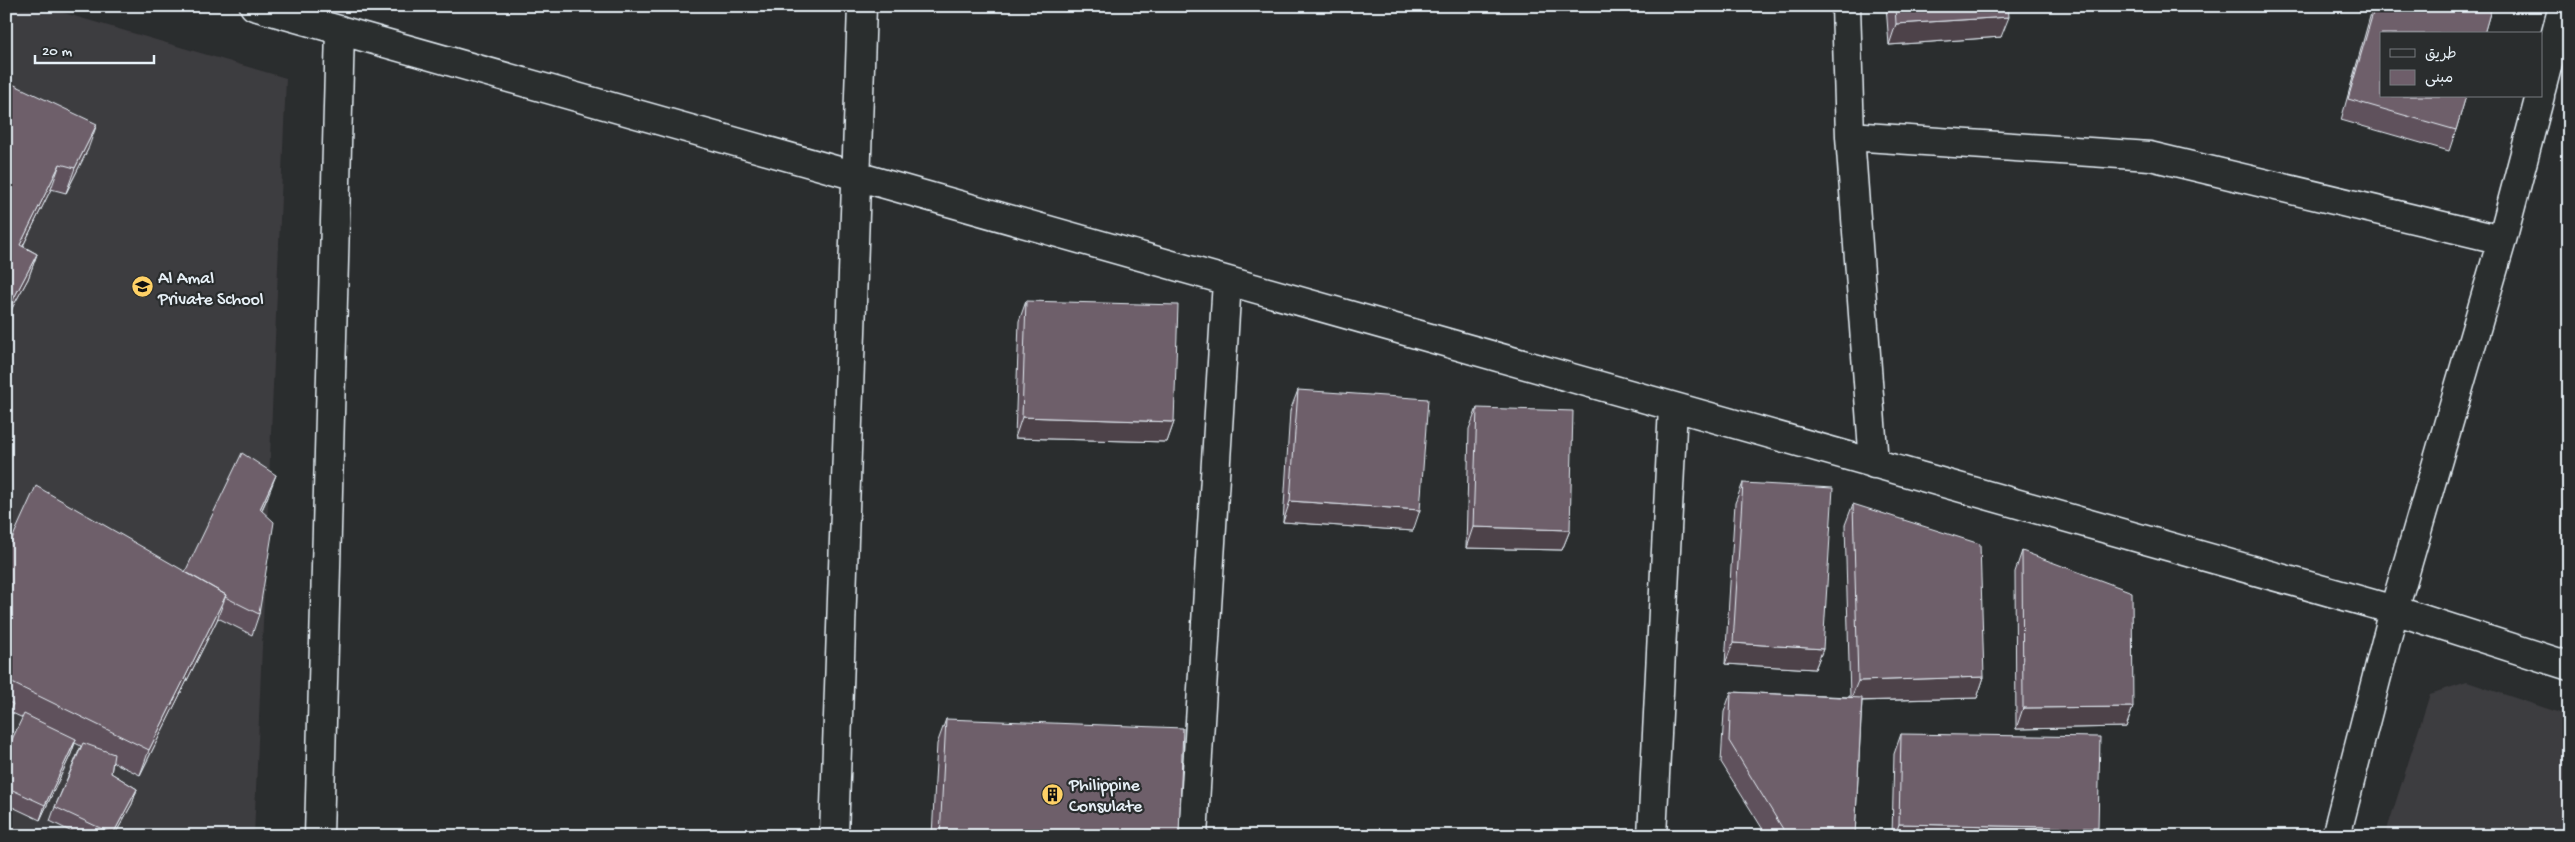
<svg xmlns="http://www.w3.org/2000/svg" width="2575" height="842" font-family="'Gochi Hand','Playpen Sans Arabic',sans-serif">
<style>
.built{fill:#3e3c40}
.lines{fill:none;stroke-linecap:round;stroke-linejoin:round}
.minor-casing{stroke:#e8f1f8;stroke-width:31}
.minor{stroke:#2a2d2e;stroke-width:28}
.wall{fill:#5f515b;stroke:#e8f1f8}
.shaded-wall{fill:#4d424a;stroke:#e8f1f8}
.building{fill:#6e5e6a;stroke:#e8f1f8}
.labels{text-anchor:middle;stroke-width:4.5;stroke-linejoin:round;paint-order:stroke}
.poi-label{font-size:18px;fill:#e8f1f8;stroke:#2a2d2e;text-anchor:start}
</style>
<rect width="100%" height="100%" fill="#2a2d2e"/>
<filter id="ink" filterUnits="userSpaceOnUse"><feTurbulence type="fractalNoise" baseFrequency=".02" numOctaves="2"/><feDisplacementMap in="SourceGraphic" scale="10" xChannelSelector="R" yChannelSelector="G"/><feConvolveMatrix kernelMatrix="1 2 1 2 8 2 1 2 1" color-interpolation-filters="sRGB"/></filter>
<g filter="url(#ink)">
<!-- built -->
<path class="built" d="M 6,6 L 40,6 L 286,78 L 254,836 L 6,836 Z
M 2467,682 L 2569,716 L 2569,836 L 2385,836 L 2430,694 Z"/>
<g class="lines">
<defs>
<path id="minor" d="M 254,6 L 2394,610 L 2569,666
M 1846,6 L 1850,136 L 1874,464
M 2541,90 L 2563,6
M 1850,136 L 2150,156 L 2502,240
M 319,836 L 340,30
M 834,836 L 862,6
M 1193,836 L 1227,281
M 1652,836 L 1673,407
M 2336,836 L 2394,610 L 2502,240 L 2540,96"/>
</defs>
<!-- minor casing -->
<use href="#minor" class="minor-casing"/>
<!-- minor -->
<use href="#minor" class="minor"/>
</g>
<!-- wall -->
<path class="wall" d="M 1886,6 L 2008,6 L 2001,37 L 1889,45 Z
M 2373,6 L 2492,6 L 2456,130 L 2449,151 L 2341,120 Z
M 6,81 L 88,149 L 66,193 L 51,189 L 23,246 L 37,254 L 28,279 L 6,319 Z
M 1026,301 L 1174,422 L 1167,442 L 1015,438 L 1019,321 Z
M 1298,390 L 1413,531 L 1283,522 L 1290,411 Z
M 1477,408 L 1570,530 L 1562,550 L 1466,548 L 1469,429 Z
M 1743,483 L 1823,649 L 1815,669 L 1725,664 L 1735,503 Z
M 268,496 L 262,510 L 259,614 L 252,635 L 218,618 L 140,775 L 113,762 L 111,773 L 137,789 L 132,804 L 114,836 L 80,836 L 50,821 L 55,807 L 81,746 L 75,743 L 71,754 L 40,820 L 6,804 L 6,752 L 23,718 L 10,712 L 6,722 L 6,552 L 185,572 Z
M 1853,504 L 1984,677 L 1977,698 L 1862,701 L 1855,836 L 1767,836 L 1721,762 L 1724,712 L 1731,692 L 1850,697 L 1845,525 Z
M 2022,551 L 2133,707 L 2126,727 L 2016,729 L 2015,572 Z
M 946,719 L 1178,836 L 932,836 L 937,744 Z
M 1901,734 L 2095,836 L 1892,836 L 1894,754 Z"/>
<!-- shaded-wall -->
<path class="shaded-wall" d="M 2009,17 L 2001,37 L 1889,45 L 1896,24 Z
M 97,124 L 88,149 L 66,193 L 75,168 Z
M 60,164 L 51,189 L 11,270 L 20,245 Z
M 37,254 L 28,279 L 6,319 L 15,296 Z
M 1022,417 L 1174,422 L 1167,442 L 1015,438 Z
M 276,475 L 268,496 L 253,529 L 260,509 Z
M 1290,501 L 1420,510 L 1413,531 L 1283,522 Z
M 1473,527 L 1570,530 L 1562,550 L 1466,548 Z
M 226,595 L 217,620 L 140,775 L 149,750 Z
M 1733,643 L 1823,649 L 1815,669 L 1725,664 Z
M 1984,677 L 1977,698 L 1850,701 L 1858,681 Z
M 2133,707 L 2126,727 L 2016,729 L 2023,708 Z
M 76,739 L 71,754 L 40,820 L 45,805 Z
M 137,789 L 132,804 L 114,836 L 112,836 Z
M 1899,824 L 2098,828 L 2095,836 L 1895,836 Z
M 1786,834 L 1825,836 L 1785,836 Z"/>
<!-- building -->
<path class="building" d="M 1895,6 L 2008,6 L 2009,17 L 1896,24 Z
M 2375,6 L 2492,6 L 2484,34 L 2381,34 L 2381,96 L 2466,96 L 2456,130 L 2348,99 Z
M 6,81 L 97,124 L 75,168 L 60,164 L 20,245 L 37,254 L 15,296 L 6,292 Z
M 1026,301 L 1178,305 L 1174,422 L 1022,417 Z
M 1298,390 L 1428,399 L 1420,510 L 1290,501 Z
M 1477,408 L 1573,411 L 1570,530 L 1473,527 Z
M 242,453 L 276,475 L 260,509 L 274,522 L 259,614 L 225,597 L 226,595 L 185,572 Z
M 1743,483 L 1833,488 L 1823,649 L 1733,643 Z
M 36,486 L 226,595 L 149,750 L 6,680 L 6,552 Z
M 1853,504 L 1980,544 L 1984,677 L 1858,681 Z
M 2022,551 L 2132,592 L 2133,707 L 2023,708 Z
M 1731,692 L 1862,698 L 1855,836 L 1825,836 L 1786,834 L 1729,741 Z
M 6,701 L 13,704 L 6,718 Z
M 24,714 L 76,739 L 45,805 L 6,787 L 6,752 Z
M 946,719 L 1183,728 L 1179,835 L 1178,836 L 940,836 Z
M 1901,734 L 2100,737 L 2098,828 L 1899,824 Z
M 83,743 L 114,754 L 111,773 L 137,789 L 113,834 L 55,807 Z"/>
</g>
<!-- icons -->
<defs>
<symbol id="school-disc" viewBox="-11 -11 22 22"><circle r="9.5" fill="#ffd166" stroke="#2a2d2e"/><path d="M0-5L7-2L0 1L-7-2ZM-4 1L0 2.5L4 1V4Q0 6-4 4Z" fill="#111"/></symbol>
<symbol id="building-disc" viewBox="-11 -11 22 22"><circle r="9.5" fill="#ffd166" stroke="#2a2d2e"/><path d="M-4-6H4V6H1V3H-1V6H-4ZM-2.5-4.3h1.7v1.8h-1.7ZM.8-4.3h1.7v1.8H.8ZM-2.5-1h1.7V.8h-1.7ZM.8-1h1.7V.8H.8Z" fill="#111"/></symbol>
</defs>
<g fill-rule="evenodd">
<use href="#school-disc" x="130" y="274" width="25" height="25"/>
<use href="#building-disc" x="1040" y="782" width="25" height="25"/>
</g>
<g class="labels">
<!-- poi labels -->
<g class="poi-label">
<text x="158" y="283">Al Amal<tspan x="158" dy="21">Private School</tspan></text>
<text x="1069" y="790">Philippine<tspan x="1069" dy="21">Consulate</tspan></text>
</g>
</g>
<!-- margin -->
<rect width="2575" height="842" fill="none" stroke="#2a2d2e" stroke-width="25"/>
<rect x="12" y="12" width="2550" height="817" fill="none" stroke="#e8f1f8" stroke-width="2" filter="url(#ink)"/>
<!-- legend -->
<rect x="2380" y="32" width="162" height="65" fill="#2a2d2e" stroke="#767b7f"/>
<rect x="2390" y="49" width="25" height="8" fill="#2a2d2e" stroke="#767b7f"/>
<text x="2425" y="58" font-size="15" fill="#e8f1f8">طريق</text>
<rect x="2390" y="70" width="25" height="15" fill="#6e5e6a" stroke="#767b7f"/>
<text x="2425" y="82" font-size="15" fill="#e8f1f8">مبنى</text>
<!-- scale -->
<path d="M35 55v8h119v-8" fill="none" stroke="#e8f1f8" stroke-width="2.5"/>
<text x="42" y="55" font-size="15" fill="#e8f1f8" stroke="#2a2d2e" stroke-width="4" paint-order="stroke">20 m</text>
</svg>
